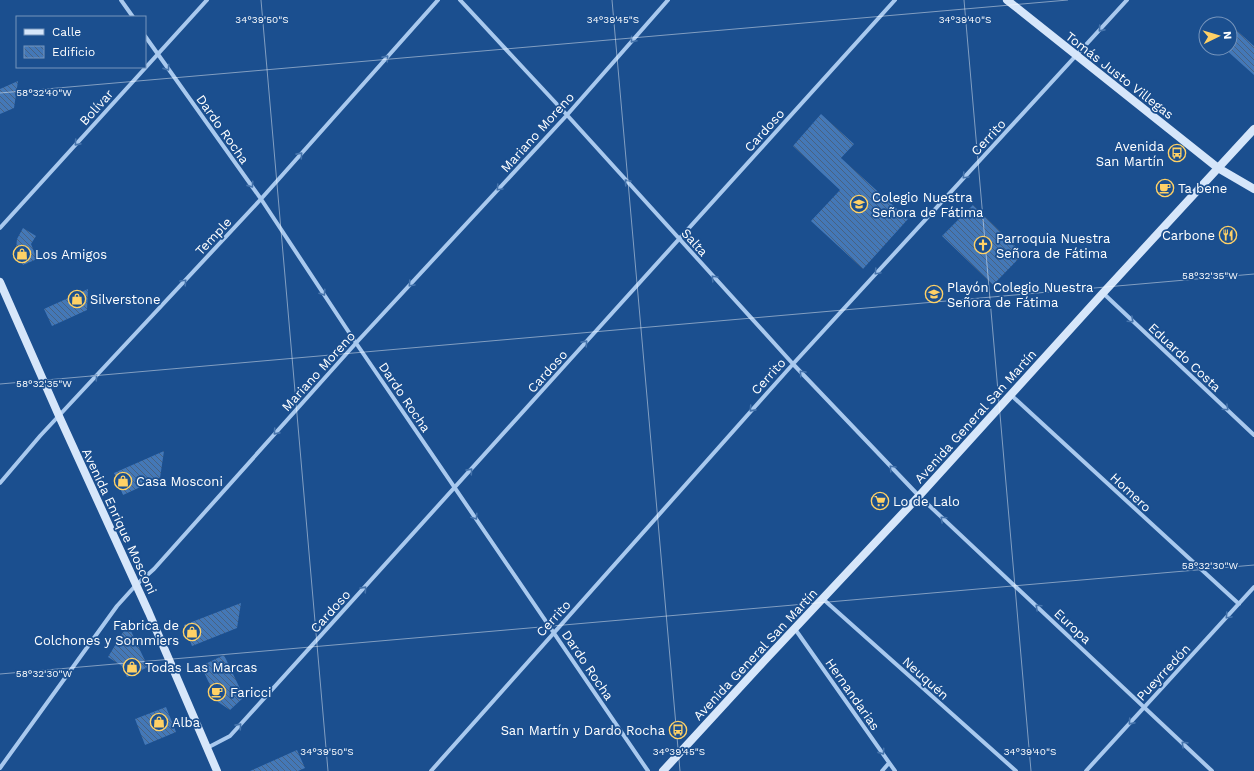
<svg xmlns="http://www.w3.org/2000/svg" width="1254" height="771" font-family="'Work Sans',sans-serif">
<style>
.building{fill:url(#building-back-hatch)}
.lines{fill:none;stroke-linecap:round;stroke-linejoin:round}
.street{stroke:#a9c9ee;stroke-width:4}
.secondary{stroke:#d6e6fa;stroke-width:8}
.oneway{stroke:#4674ac}
.ticks{fill:none;stroke:#fff;stroke-width:1;stroke-opacity:0.45}
.labels{text-anchor:middle;stroke-width:3.5;stroke-linejoin:round;paint-order:stroke}
.street-label{font-size:13px;fill:#fff;stroke:#1b4f8f}
.poi-label{font-size:13px;fill:#fff;stroke:#1b4f8f;text-anchor:start}
.ticks-label{font-size:10px;text-anchor:middle;fill:#fff;stroke:#1b4f8f;stroke-width:3.5;stroke-linejoin:round;paint-order:stroke}
</style>
<defs>
<pattern id="building-back-hatch" width="6" height="6" patternUnits="userSpaceOnUse"><rect width="6" height="6" fill="#4478b7"/><path d="M-1 5l2 2M0 0l6 6M5-1l2 2" fill="none" stroke="#486282"/></pattern>
</defs>
<rect width="100%" height="100%" fill="#1b4f8f"/>
<!-- building -->
<path class="building" d="M 1234,28 L 1254,46 L 1254,75 L 1224,48 L 1230,48 L 1230,32 Z
M 18,81 L 14,108 L 0,114 L 0,89 Z
M 821,114 L 854,144 L 841,158 L 908,219 L 863,269 L 811,221 L 840,190 L 793,146 Z
M 973,205 L 1023,254 L 993,285 L 942,236 Z
M 23,228 L 36,236 L 31,244 L 37,259 L 23,265 L 16,249 L 17,239 Z
M 88,289 L 87,310 L 52,326 L 44,309 Z
M 164,451 L 160,478 L 123,495 L 114,473 Z
M 241,603 L 237,628 L 192,646 L 184,625 Z
M 125,629 L 131,631 L 148,667 L 127,677 L 122,666 L 108,657 Z
M 224,655 L 244,697 L 230,710 L 218,702 L 201,666 Z
M 166,707 L 176,732 L 145,745 L 135,719 Z
M 297,750 L 305,768 L 298,771 L 250,771 Z"/>
<g class="lines">
<!-- street -->
<path class="street" d="M 121,0 L 133,17
M 460,0 L 567,115 L 793,364 L 919,496 L 1212,771
M 145,36 L 261,199 L 356,343 L 648,771
M 0,228 L 207,0
M 1103,293 L 1254,435
M 1011,395 L 1239,604
M 0,483 L 40,436 L 261,199 L 438,0
M 823,599 L 1016,771
M 795,629 L 895,771
M 207,748 L 230,736 C 452,491 673,245 895,0
M 0,768 L 117,606 L 136,585 L 154,569 L 356,343 L 567,115 L 668,0
M 431,771 L 793,364 L 1127,0
M 882,771 L 889,763
M 1086,771 L 1254,587"/>
<!-- secondary -->
<path class="secondary" d="M 1007,0 L 1218,168 L 1254,189
M 0,282 L 59,416 L 149,613 L 217,771
M 663,771 L 765,660 L 919,496 L 1103,293 L 1254,129"/>
</g>
<!-- one-way arrows -->
<defs><path id="oneway-chevron" d="M-2-3.5L2.5 0L-2 3.5" fill="none" stroke-width="1.6" stroke-linecap="round" stroke-linejoin="round"/></defs>
<g class="oneway">
<use href="#oneway-chevron" transform="translate(1101 29) rotate(132)"/>
<use href="#oneway-chevron" transform="translate(633 40) rotate(131)"/>
<use href="#oneway-chevron" transform="translate(386 58) rotate(-48)"/>
<use href="#oneway-chevron" transform="translate(167 68) rotate(55)"/>
<use href="#oneway-chevron" transform="translate(77 143) rotate(132)"/>
<use href="#oneway-chevron" transform="translate(300 155) rotate(-48)"/>
<use href="#oneway-chevron" transform="translate(965 176) rotate(133)"/>
<use href="#oneway-chevron" transform="translate(627 182) rotate(-132)"/>
<use href="#oneway-chevron" transform="translate(251 185) rotate(55)"/>
<use href="#oneway-chevron" transform="translate(499 188) rotate(133)"/>
<use href="#oneway-chevron" transform="translate(877 272) rotate(133)"/>
<use href="#oneway-chevron" transform="translate(714 278) rotate(-133)"/>
<use href="#oneway-chevron" transform="translate(184 282) rotate(-47)"/>
<use href="#oneway-chevron" transform="translate(411 284) rotate(133)"/>
<use href="#oneway-chevron" transform="translate(323 293) rotate(56)"/>
<use href="#oneway-chevron" transform="translate(1131 320) rotate(43)"/>
<use href="#oneway-chevron" transform="translate(585 343) rotate(-48)"/>
<use href="#oneway-chevron" transform="translate(802 373) rotate(-133)"/>
<use href="#oneway-chevron" transform="translate(95 377) rotate(-47)"/>
<use href="#oneway-chevron" transform="translate(1226 408) rotate(43)"/>
<use href="#oneway-chevron" transform="translate(752 409) rotate(132)"/>
<use href="#oneway-chevron" transform="translate(276 432) rotate(132)"/>
<use href="#oneway-chevron" transform="translate(892 468) rotate(-133)"/>
<use href="#oneway-chevron" transform="translate(470 471) rotate(-48)"/>
<use href="#oneway-chevron" transform="translate(475 517) rotate(56)"/>
<use href="#oneway-chevron" transform="translate(943 519) rotate(-137)"/>
<use href="#oneway-chevron" transform="translate(364 589) rotate(-48)"/>
<use href="#oneway-chevron" transform="translate(1038 607) rotate(-137)"/>
<use href="#oneway-chevron" transform="translate(1228 616) rotate(133)"/>
<use href="#oneway-chevron" transform="translate(1131 722) rotate(132)"/>
<use href="#oneway-chevron" transform="translate(239 726) rotate(-48)"/>
<use href="#oneway-chevron" transform="translate(1184 744) rotate(-136)"/>
<use href="#oneway-chevron" transform="translate(882 752) rotate(55)"/>
</g>
<!-- ticks -->
<path class="ticks" d="M 261,0 L 328,771M 612,0 L 680,771M 964,0 L 1031,771M 0,93 L 1068,0M 0,384 L 1254,274M 0,674 L 1254,565"/>
<!-- icons -->
<defs>
<symbol id="bus-ring" viewBox="-11 -11 22 22"><circle r="9.5" fill="#1b4f8f" stroke="#ffd166" stroke-width="1.5"/><path d="M-5-6H5V4H4V6H2V4H-2V6H-4V4H-5ZM-3.5-4V0h7V-4ZM-3.5 1.2v1.5H-2V1.2ZM2 1.2v1.5H3.5V1.2Z" fill="#ffd166"/></symbol>
<symbol id="cafe-ring" viewBox="-11 -11 22 22"><circle r="9.5" fill="#1b4f8f" stroke="#ffd166" stroke-width="1.5"/><path d="M-5.5-4.5H6V0H3Q3 3.5 0 3.5H-2.5Q-5.5 3.5-5.5 0ZM3-3.2v2h1.7v-2ZM-6 4.5H4V6H-6Z" fill="#ffd166"/></symbol>
<symbol id="school-ring" viewBox="-11 -11 22 22"><circle r="9.5" fill="#1b4f8f" stroke="#ffd166" stroke-width="1.5"/><path d="M0-5L7-2L0 1L-7-2ZM-4 1L0 2.5L4 1V4Q0 6-4 4Z" fill="#ffd166"/></symbol>
<symbol id="restaurant-ring" viewBox="-11 -11 22 22"><circle r="9.5" fill="#1b4f8f" stroke="#ffd166" stroke-width="1.5"/><path d="M-5-6h1v4h1v-4h1v4h1v-4h1v5L-1.5 .5V6h-2V.5L-5-1ZM5-6V6H3V1.5H1.5Q1.5-4 5-6Z" fill="#ffd166"/></symbol>
<symbol id="church-ring" viewBox="-11 -11 22 22"><circle r="9.5" fill="#1b4f8f" stroke="#ffd166" stroke-width="1.5"/><path d="M-1.2-6h2.4v3.5h3.3v2.4h-3.3V6h-2.4V-.1h-3.3v-2.4h3.3Z" fill="#ffd166"/></symbol>
<symbol id="shop-ring" viewBox="-11 -11 22 22"><circle r="9.5" fill="#1b4f8f" stroke="#ffd166" stroke-width="1.5"/><path d="M-5-2.5h2.3a2.7 3.5 0 0 1 5.4 0H5L5.5 6h-11ZM-1.5-2.5h3a1.5 2.3 0 0 0-3 0Z" fill="#ffd166"/></symbol>
<symbol id="supermarket-ring" viewBox="-11 -11 22 22"><circle r="9.5" fill="#1b4f8f" stroke="#ffd166" stroke-width="1.5"/><path d="M-6-5.5h2.5l.6 2H6L4.5 2H-2.5L-4.4-4H-6ZM-1.5 3.2a1.3 1.3 0 1 0 .1 0ZM3 3.2a1.3 1.3 0 1 0 .1 0Z" fill="#ffd166"/></symbol>
</defs>
<g fill-rule="evenodd">
<use href="#bus-ring" x="1167" y="143" width="20" height="20"/>
<use href="#cafe-ring" x="1155" y="178" width="20" height="20"/>
<use href="#school-ring" x="849" y="194" width="20" height="20"/>
<use href="#restaurant-ring" x="1218" y="225" width="20" height="20"/>
<use href="#church-ring" x="973" y="235" width="20" height="20"/>
<use href="#shop-ring" x="12" y="244" width="20" height="20"/>
<use href="#school-ring" x="924" y="284" width="20" height="20"/>
<use href="#shop-ring" x="67" y="289" width="20" height="20"/>
<use href="#shop-ring" x="113" y="471" width="20" height="20"/>
<use href="#supermarket-ring" x="870" y="491" width="20" height="20"/>
<use href="#shop-ring" x="182" y="622" width="20" height="20"/>
<use href="#shop-ring" x="122" y="657" width="20" height="20"/>
<use href="#cafe-ring" x="207" y="682" width="20" height="20"/>
<use href="#shop-ring" x="149" y="712" width="20" height="20"/>
<use href="#bus-ring" x="668" y="720" width="20" height="20"/>
</g>
<g class="labels">
<!-- street labels -->
<g class="street-label">
<text transform="translate(1120 75) rotate(38)" y="5">Tomás Justo Villegas</text>
<text transform="translate(96 107) rotate(-48)" y="5">Bolívar</text>
<text transform="translate(223 129) rotate(55)" y="5">Dardo Rocha</text>
<text transform="translate(764 130) rotate(-48)" y="5">Cardoso</text>
<text transform="translate(537 132) rotate(-48)" y="5">Mariano Moreno</text>
<text transform="translate(988 137) rotate(-47)" y="5">Cerrito</text>
<text transform="translate(213 236) rotate(-47)" y="5">Temple</text>
<text transform="translate(695 242) rotate(48)" y="5">Salta</text>
<text transform="translate(1185 357) rotate(43)" y="5">Eduardo Costa</text>
<text transform="translate(318 371) rotate(-48)" y="5">Mariano Moreno</text>
<text transform="translate(547 371) rotate(-48)" y="5">Cardoso</text>
<text transform="translate(768 376) rotate(-48)" y="5">Cerrito</text>
<text transform="translate(405 397) rotate(56)" y="5">Dardo Rocha</text>
<text transform="translate(975 416) rotate(-48)" y="5">Avenida General San Martín</text>
<text transform="translate(1131 492) rotate(43)" y="5">Homero</text>
<text transform="translate(120 521) rotate(65)" y="5">Avenida Enrique Mosconi</text>
<text transform="translate(330 611) rotate(-48)" y="5">Cardoso</text>
<text transform="translate(553 618) rotate(-48)" y="5">Cerrito</text>
<text transform="translate(1073 626) rotate(43)" y="5">Europa</text>
<text transform="translate(755 654) rotate(-47)" y="5">Avenida General San Martín</text>
<text transform="translate(588 665) rotate(56)" y="5">Dardo Rocha</text>
<text transform="translate(1163 672) rotate(-47)" y="5">Pueyrredón</text>
<text transform="translate(926 678) rotate(42)" y="5">Neuquén</text>
<text transform="translate(853 694) rotate(55)" y="5">Hernandarias</text>
</g>
<!-- poi labels -->
<g class="poi-label">
<text x="1164" y="151" text-anchor="end">Avenida<tspan x="1164" dy="15">San Martín</tspan></text>
<text x="1178" y="193">Ta bene</text>
<text x="872" y="202">Colegio Nuestra<tspan x="872" dy="15">Señora de Fátima</tspan></text>
<text x="1215" y="240" text-anchor="end">Carbone</text>
<text x="996" y="243">Parroquia Nuestra<tspan x="996" dy="15">Señora de Fátima</tspan></text>
<text x="35" y="259">Los Amigos</text>
<text x="947" y="292">Playón Colegio Nuestra<tspan x="947" dy="15">Señora de Fátima</tspan></text>
<text x="90" y="304">Silverstone</text>
<text x="136" y="486">Casa Mosconi</text>
<text x="893" y="506">Lo de Lalo</text>
<text x="179" y="630" text-anchor="end">Fabrica de<tspan x="179" dy="15">Colchones y Sommiers</tspan></text>
<text x="145" y="672">Todas Las Marcas</text>
<text x="230" y="697">Faricci</text>
<text x="172" y="727">Alba</text>
<text x="665" y="735" text-anchor="end">San Martín y Dardo Rocha</text>
</g>
</g>
<g class="ticks-label">
<text x="613" y="23">34°39'45"S</text>
<text x="262" y="23">34°39'50"S</text>
<text x="965" y="23">34°39'40"S</text>
<text x="44" y="96">58°32'40"W</text>
<text x="1210" y="279">58°32'35"W</text>
<text x="44" y="387">58°32'35"W</text>
<text x="1210" y="569">58°32'30"W</text>
<text x="44" y="677">58°32'30"W</text>
<text x="327" y="755">34°39'50"S</text>
<text x="679" y="755">34°39'45"S</text>
<text x="1030" y="755">34°39'40"S</text>
</g>
<!-- legend -->
<rect x="16" y="16" width="130" height="52" fill="#1b4f8f" stroke="#7695bc"/>
<rect x="24" y="29" width="20" height="6" fill="#d6e6fa" stroke="#7695bc"/>
<text x="52" y="36" font-size="12" fill="#ffffff">Calle</text>
<rect x="24" y="46" width="20" height="12" fill="url(#building-back-hatch)" stroke="#7695bc"/>
<text x="52" y="56" font-size="12" fill="#ffffff">Edificio</text>
<!-- north arrow -->
<g transform="translate(1218 36) rotate(85)"><circle r="19" fill="#1b4f8f" stroke="#7695bc"/>
<path d="M0-3L7 15L0 10L-7 15Z" fill="#ffd166"/>
<text y="-6" font-size="11" font-weight="bold" text-anchor="middle" fill="#ffffff">N</text>
</g>
</svg>
